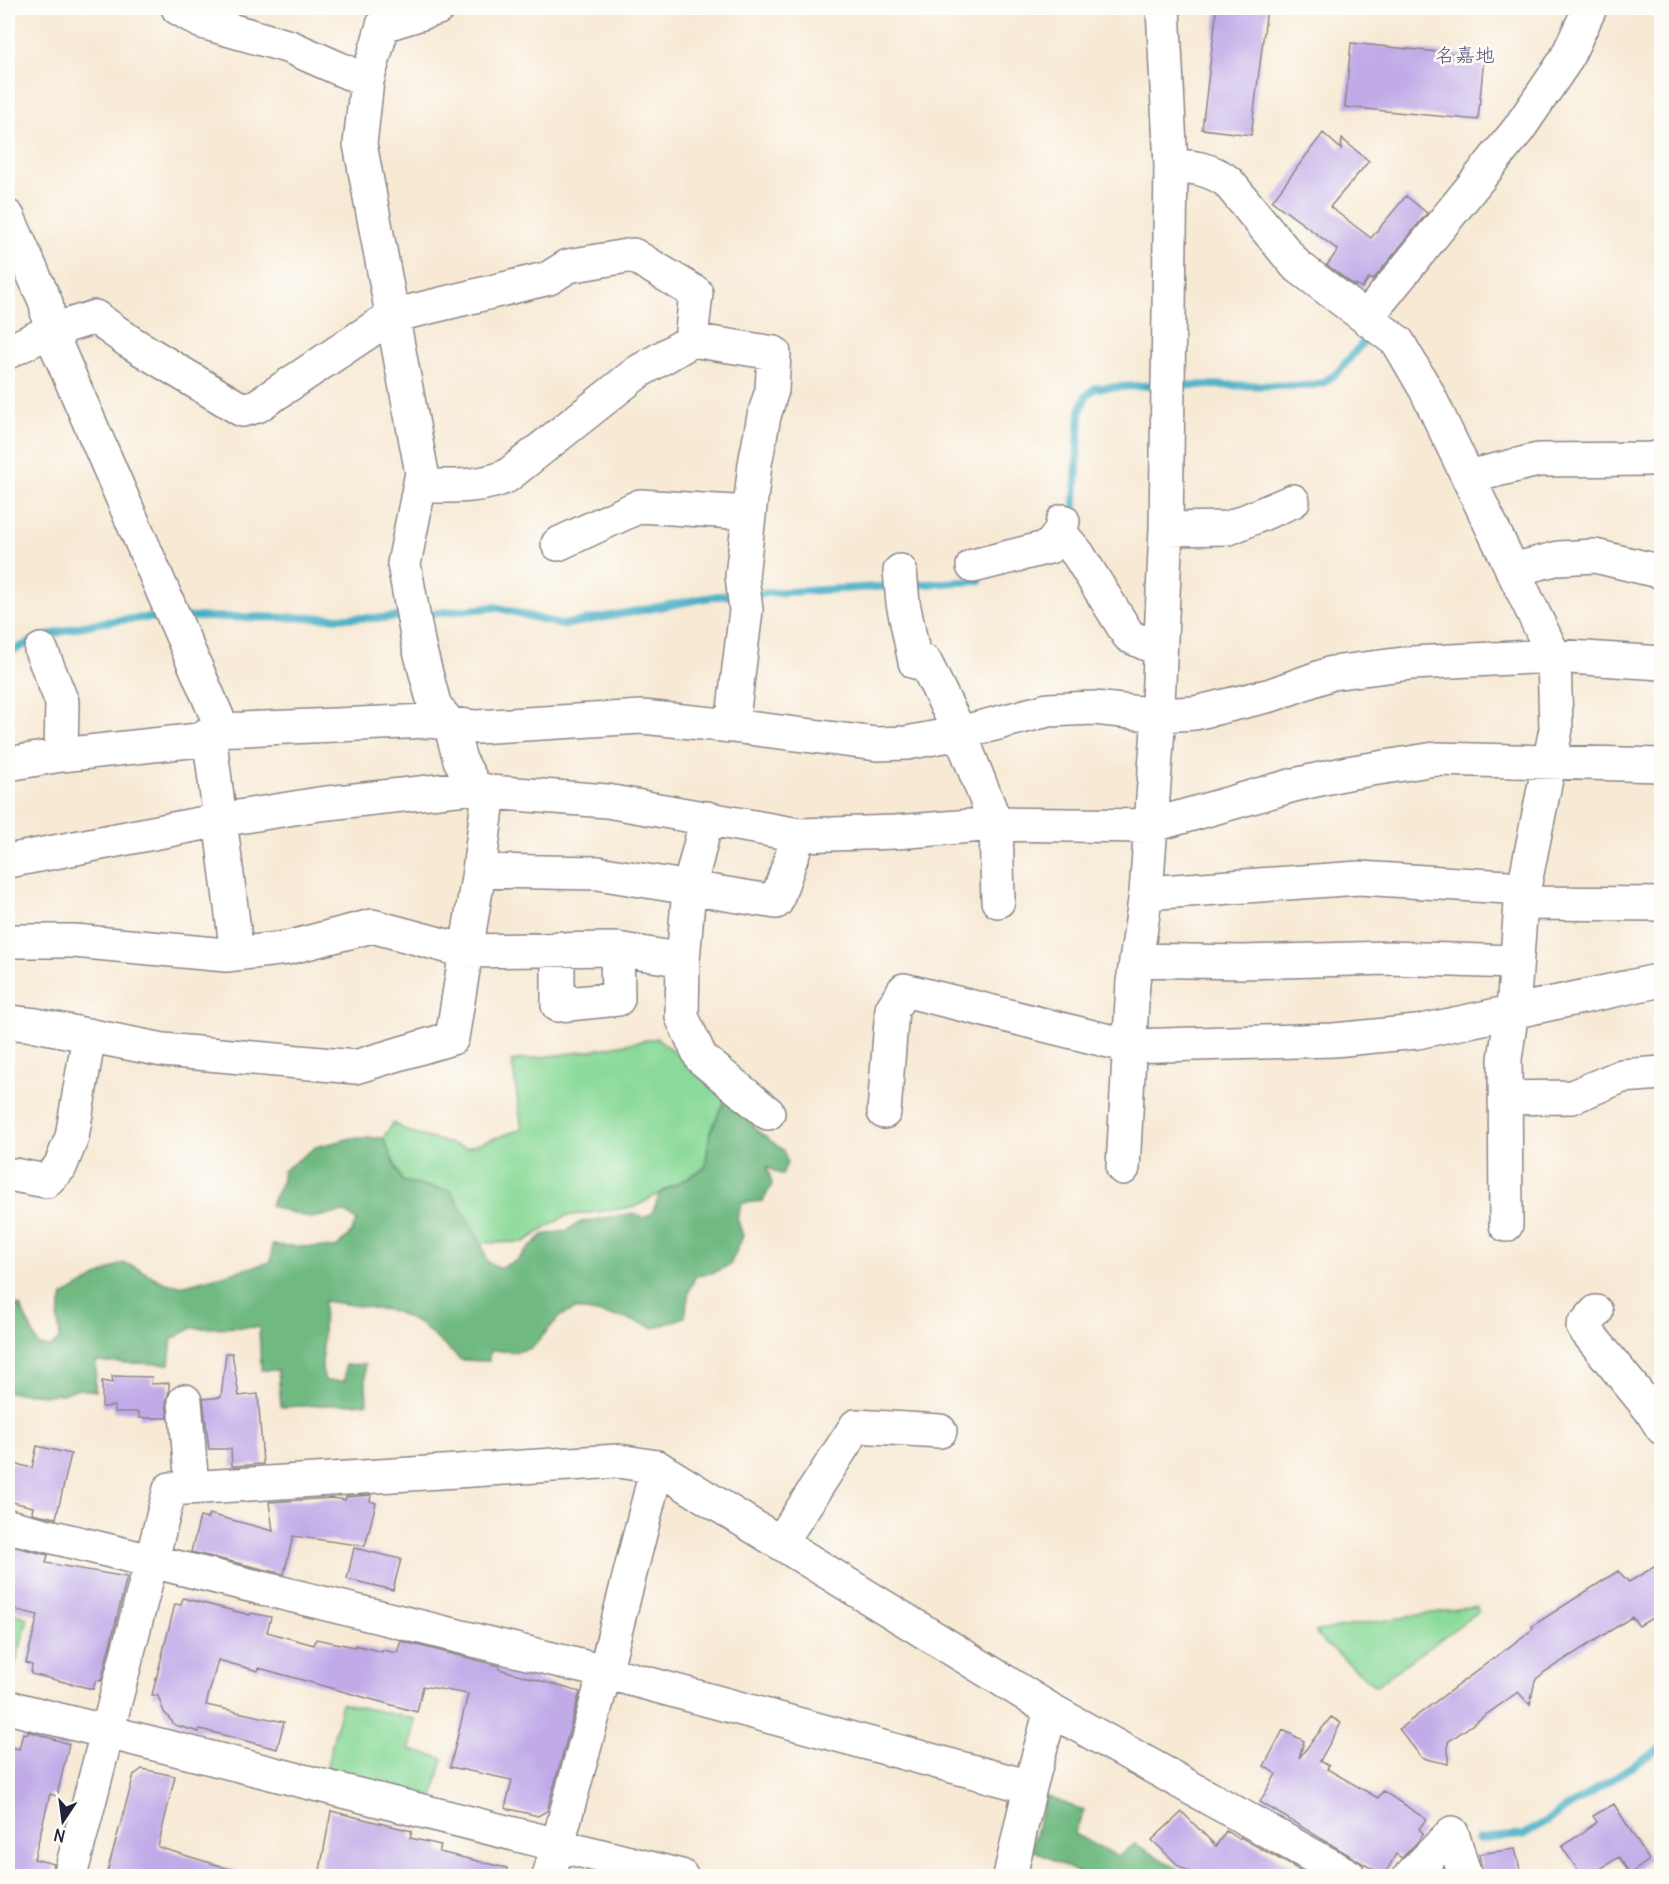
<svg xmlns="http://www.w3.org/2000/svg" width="1669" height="1884" font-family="Delius,'Klee One',sans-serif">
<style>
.green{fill:#8bda9a;stroke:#567e6a;stroke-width:1.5}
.forest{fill:#70ba82;stroke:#496e5e;stroke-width:1.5}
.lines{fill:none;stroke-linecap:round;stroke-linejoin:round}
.stream{stroke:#46afc5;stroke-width:8}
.building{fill:#c0aae8}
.minor-casing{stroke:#8c8688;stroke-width:36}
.minor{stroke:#fff;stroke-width:33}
.labels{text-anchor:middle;stroke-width:5;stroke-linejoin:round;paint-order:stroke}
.quarter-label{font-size:20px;fill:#595278;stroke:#fdfcf7}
</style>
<rect width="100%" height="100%" fill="#fdfcf7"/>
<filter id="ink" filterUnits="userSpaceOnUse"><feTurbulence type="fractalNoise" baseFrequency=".0167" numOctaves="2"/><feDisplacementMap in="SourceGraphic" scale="12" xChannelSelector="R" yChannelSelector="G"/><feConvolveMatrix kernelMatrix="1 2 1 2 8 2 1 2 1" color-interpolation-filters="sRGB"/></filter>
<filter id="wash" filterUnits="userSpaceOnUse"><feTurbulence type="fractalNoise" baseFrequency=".008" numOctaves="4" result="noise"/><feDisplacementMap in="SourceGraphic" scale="24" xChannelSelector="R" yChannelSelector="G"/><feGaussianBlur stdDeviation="1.35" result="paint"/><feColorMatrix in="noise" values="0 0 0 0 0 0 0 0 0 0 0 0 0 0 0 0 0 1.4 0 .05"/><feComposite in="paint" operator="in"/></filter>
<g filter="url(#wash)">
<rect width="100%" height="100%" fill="#f7e9d4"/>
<!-- green -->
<path class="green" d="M 657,1038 L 727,1096 L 710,1132 L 705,1168 L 635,1207 L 565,1216 L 524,1242 L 481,1243 L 451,1192 L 402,1181 L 383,1138 L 393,1123 L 411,1133 L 466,1148 L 522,1129 L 512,1061 L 589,1051 Z
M 1477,1606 L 1478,1612 L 1375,1686 L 1317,1636 L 1316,1631 Z
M 8,1611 L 28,1618 L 10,1686 L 8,1685 Z
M 342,1703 L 415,1719 L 410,1750 L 443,1758 L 433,1797 L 326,1770 Z"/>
<!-- forest -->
<path class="forest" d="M 727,1096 L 746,1108 L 755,1129 L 784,1151 L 787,1162 L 782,1175 L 767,1167 L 772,1184 L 763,1201 L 742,1203 L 737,1218 L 743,1236 L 730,1265 L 712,1273 L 696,1275 L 689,1291 L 685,1317 L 655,1328 L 624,1318 L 575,1309 L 560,1316 L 532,1348 L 515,1352 L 493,1350 L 489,1355 L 489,1361 L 461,1360 L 421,1325 L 394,1311 L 324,1301 L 322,1369 L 325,1381 L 345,1381 L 345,1365 L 365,1364 L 367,1403 L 281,1407 L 278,1370 L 261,1370 L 259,1327 L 192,1328 L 172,1339 L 169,1364 L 96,1362 L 95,1391 L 77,1389 L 62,1394 L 46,1395 L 8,1392 L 8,1303 L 20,1306 L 39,1346 L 51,1347 L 60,1338 L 58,1318 L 63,1296 L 122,1263 C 148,1268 156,1287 185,1285 L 271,1262 L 272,1245 L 336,1248 L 351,1233 L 357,1220 L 344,1212 L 310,1218 L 270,1206 L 281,1184 L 283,1171 L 316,1147 L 352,1138 L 383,1138 L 402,1181 L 451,1191 L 481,1243 L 487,1261 L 498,1268 L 516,1261 L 543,1235 L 566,1231 L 581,1222 L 634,1213 L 643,1218 L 652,1214 L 660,1193 L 705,1168 L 710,1132 Z
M 1046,1796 L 1084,1811 L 1074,1834 L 1117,1856 L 1135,1844 L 1190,1876 L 1085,1876 L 1031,1849 Z"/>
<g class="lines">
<!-- stream -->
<path class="stream" d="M 1175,385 L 1307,386 L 1323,383 L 1338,372 L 1370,334
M 1074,519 L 1080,411 L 1086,396 L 1095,388 L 1162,385
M 908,585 L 979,581
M 749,594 L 895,586
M 419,615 L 496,607 L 562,625 L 717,596 L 737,595
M 182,617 L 382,618 L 406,616
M 8,653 C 56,627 112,618 166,617
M 1478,1839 L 1524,1835 L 1662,1747"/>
</g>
<g id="blocks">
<!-- building -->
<path class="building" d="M 1217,8 L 1267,8 L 1251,135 L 1202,129 Z
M 1351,43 L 1484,57 L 1478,120 L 1345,107 Z
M 1323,133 L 1341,149 L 1342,139 L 1369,161 L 1330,207 L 1371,238 L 1406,196 L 1427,213 L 1373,280 L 1369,278 L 1362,288 L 1356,284 L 1355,286 L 1327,265 L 1338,250 L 1272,201 Z
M 226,1353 L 232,1353 L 239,1396 L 258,1394 L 263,1464 L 232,1466 L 231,1449 L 209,1449 L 203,1399 L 221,1397 Z
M 112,1376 L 152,1377 L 151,1384 L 169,1383 L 169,1391 L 166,1403 L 168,1418 L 139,1418 L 139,1412 L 114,1412 L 114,1406 L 102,1407 L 102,1381 L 113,1383 Z
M 37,1446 L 71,1454 L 56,1518 L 32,1513 L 33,1507 L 8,1501 L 8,1462 L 32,1468 Z
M 371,1495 L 370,1501 L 376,1503 L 365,1546 L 293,1536 L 284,1574 L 191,1552 L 200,1517 L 207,1519 L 209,1514 L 273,1531 L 269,1502 L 333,1498 L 345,1500 L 346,1497 Z
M 8,1545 L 48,1555 L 46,1563 L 127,1577 L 101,1681 L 96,1680 L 93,1689 L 31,1674 L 32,1665 L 26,1663 L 38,1615 L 8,1608 Z
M 354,1548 L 401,1559 L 393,1590 L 347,1579 Z
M 1662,1562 L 1662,1612 L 1639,1626 L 1632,1617 L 1546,1671 L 1535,1680 L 1530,1705 L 1518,1692 L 1448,1742 L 1448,1764 L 1422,1758 L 1399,1729 L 1533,1629 L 1532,1626 L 1618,1571 L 1629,1582 Z
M 183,1598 L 250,1615 L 251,1613 L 271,1617 L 267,1632 L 314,1645 L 316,1639 L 355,1647 L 355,1645 L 382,1652 L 382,1650 L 397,1653 L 401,1641 L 500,1666 L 499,1669 L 580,1692 L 547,1811 L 538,1816 L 505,1808 L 512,1780 L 450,1767 L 468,1694 L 423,1686 L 417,1712 L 259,1668 L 258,1671 L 218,1660 L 206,1705 L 284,1722 L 277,1749 L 200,1729 L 199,1732 L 175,1725 L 164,1712 L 158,1696 L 152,1695 L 175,1604 L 181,1605 Z
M 1331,1717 L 1341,1723 L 1320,1761 L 1329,1766 L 1327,1769 L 1378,1798 L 1383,1791 L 1426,1819 L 1419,1829 L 1423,1833 L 1418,1841 L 1402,1858 L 1396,1854 L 1384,1876 L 1260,1802 L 1276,1774 L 1264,1766 L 1283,1730 L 1304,1741 L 1299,1758 Z
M 28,1731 L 69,1744 L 57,1796 L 50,1794 L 34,1859 L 54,1864 L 52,1876 L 8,1876 L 8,1746 L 19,1749 L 23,1733 L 28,1734 Z
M 142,1769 L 175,1776 L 158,1847 L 237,1871 L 236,1876 L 106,1876 L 134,1775 Z
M 1614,1804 L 1649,1860 L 1630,1874 L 1619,1857 L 1589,1876 L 1582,1876 L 1562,1847 L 1597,1822 L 1593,1816 Z
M 331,1811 L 412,1831 L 410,1838 L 441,1845 L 439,1852 L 507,1868 L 506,1876 L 319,1876 Z
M 1182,1812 L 1216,1846 L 1226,1831 L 1239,1839 L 1240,1837 L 1294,1867 L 1306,1876 L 1197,1876 L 1179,1866 L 1152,1840 Z
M 1515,1849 L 1521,1873 L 1508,1876 L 1483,1876 L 1479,1854 Z"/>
</g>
</g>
<g filter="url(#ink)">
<use href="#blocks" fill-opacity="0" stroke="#8c8688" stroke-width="1.5"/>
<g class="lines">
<defs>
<path id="minor" d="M 178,8 L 202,22 L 290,47 L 367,81
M 438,8 L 383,25 L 367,81 L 360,144 L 422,473 L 404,564 L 419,647 L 435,707 L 450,724 L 460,760 L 475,787 L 489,792 L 607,801 L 799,835 L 896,832 L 996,824 L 1150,826 L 1294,785 L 1347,773 L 1435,759 L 1662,765
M 1171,166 C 1192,166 1211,169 1228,182 L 1296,265 L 1398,342 L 1426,390 L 1554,656 L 1556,729 L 1521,903 L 1514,997 L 1505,1059 L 1506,1225
M 8,217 L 46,303 L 50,331 L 222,728
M 1366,318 L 1518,130 L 1565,61 L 1590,8
M 8,352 L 50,331 L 95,317 L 130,342 L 242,410 L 257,406 L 392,316 L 549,278 L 568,266 L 633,255 L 696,293 L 691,340 L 774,353 L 772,390 L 764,416 L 755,464 L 742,576 L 746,610 L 732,726
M 1468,477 L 1538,460 L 1651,459 L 1662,457
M 420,486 C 448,486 482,488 507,476 L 638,372 L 686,344 L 691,340
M 1166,529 L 1229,528 L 1293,501
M 1060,533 L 1078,554 L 1129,636 L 1160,650
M 558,544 L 640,506 L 749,513
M 973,566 L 1049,547 L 1060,533 L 1063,521
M 1512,570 L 1559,558 L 1595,556 L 1662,572
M 900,571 L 903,603 L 915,662 L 925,662 L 960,733 L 996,824 L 998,901
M 41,650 L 62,702 L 61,755
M 1158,703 L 1166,529 L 1171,166 L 1163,8
M 209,733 L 237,954
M 8,764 L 61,755 L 199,740 C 215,729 223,729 243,729 L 429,721 L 476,727 L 642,717 L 732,726 L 877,744 L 907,743 L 960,733 L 1048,710 L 1094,708 L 1159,715 L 1195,713 L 1271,695 L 1332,673 L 1411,663 L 1554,656 L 1662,663
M 8,861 L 220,820 L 319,804 L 475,787
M 479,871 L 598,873 L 776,902 L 799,835
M 1146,893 L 1359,878 L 1524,888
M 1521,903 L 1662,904
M 8,941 L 74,941 L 226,955 L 287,948 L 372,926 L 465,951 L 617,949 L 618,999 L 558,1005 L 558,948
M 617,949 L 683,960 L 689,889 L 707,818
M 683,960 L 682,1017 L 701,1058 L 768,1113
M 1136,960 L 1243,962 L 1389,958 L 1516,962
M 8,1022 L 36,1025 L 163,1050 L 355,1067 L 452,1038 L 479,871 L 489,792
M 1505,1098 L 1572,1097 L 1622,1076 L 1662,1073
M 884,1112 L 892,1009 L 904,990 L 1129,1046 L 1334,1040 L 1417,1032 L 1662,980
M 1123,1168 L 1133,982 L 1146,893 L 1159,715
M 14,1175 L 46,1181 L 60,1167 L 72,1137 L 89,1035
M 1596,1312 L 1583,1327 L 1650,1409 L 1662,1428
M 185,1401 L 192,1487
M 8,1526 L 605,1672 L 1030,1787
M 781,1542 L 856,1426 L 940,1431
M 8,1707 L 681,1876
M 70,1876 L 170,1489 L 618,1461 L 657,1467 L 1051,1710 L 1349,1876
M 549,1876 L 605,1672 L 657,1467
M 1010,1876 L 1030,1787 L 1051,1710
M 1410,1876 L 1452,1833 L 1465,1876"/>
</defs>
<!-- minor casing -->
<use href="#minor" class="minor-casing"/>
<!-- minor -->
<use href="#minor" class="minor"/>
</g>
</g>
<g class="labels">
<!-- quarter labels -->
<g class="quarter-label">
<text x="1465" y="62">名嘉地</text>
</g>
</g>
<!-- margin -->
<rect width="1669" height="1884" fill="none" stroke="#fdfcf7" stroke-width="30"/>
<!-- north arrow -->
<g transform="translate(63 1821) rotate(193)" stroke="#fdfcf7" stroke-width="4.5" paint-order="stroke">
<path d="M0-4.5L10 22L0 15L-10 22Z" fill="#22223b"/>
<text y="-9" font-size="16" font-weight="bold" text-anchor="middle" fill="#22223b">N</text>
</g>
</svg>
